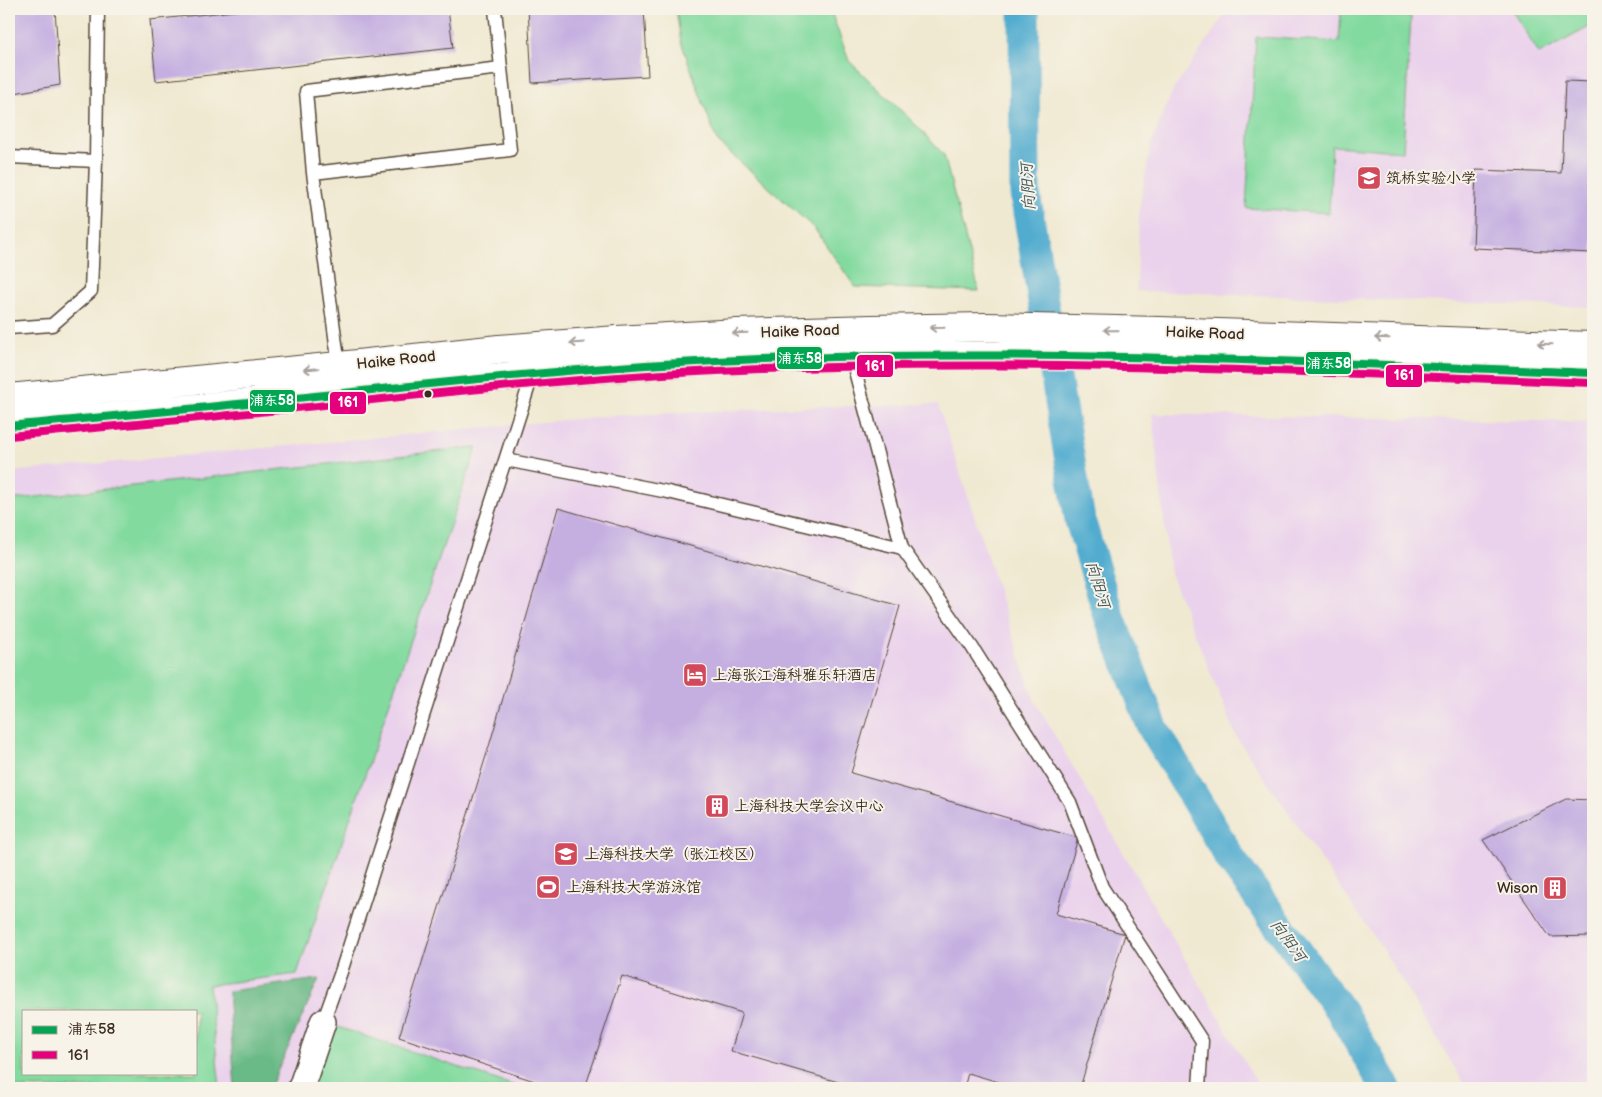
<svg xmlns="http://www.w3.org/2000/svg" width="1602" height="1097" font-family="'Balsamiq Sans','LXGW WenKai TC',sans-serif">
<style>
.built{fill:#ead1ec;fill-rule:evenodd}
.green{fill:#82da9f;stroke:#5e825e;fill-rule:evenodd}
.forest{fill:#69ba86;stroke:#527252}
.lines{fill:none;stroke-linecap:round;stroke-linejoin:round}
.canal{stroke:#51accf;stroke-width:31}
.building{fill:#c5afe1}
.service-casing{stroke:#564739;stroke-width:15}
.minor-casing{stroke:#564739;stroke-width:28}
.tertiary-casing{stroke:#564739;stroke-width:30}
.service{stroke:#fff;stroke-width:12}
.minor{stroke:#fff;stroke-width:25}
.tertiary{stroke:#fff;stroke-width:28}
.bus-1-casing{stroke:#f7f3e8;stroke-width:11}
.bus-2-casing{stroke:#f7f3e8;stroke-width:11}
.bus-1{stroke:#00a651;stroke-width:8}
.bus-2{stroke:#e5007d;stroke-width:8}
.oneway{stroke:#a79f9a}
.bus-dot{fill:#3b2a1e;stroke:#f7f3e8;stroke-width:2}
.labels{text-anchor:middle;stroke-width:4;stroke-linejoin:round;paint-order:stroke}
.poi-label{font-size:15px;fill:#3b2a1e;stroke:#f7f3e8;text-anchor:start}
.street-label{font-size:15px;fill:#3b2a1e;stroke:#f7f3e8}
.water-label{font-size:16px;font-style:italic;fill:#43585c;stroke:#f7f3e8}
.line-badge{stroke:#f7f3e8;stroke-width:2}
.badge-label{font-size:14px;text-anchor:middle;font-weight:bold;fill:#fff}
</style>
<rect width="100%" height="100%" fill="#f7f3e8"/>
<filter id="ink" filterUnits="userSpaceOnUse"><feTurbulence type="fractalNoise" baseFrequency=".02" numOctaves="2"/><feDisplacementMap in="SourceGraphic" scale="10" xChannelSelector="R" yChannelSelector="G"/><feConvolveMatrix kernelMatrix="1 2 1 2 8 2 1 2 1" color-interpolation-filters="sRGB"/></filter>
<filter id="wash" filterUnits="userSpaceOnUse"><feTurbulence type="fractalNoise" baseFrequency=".0096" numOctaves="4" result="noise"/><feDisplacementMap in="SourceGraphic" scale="20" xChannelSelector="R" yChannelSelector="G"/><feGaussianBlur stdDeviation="1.12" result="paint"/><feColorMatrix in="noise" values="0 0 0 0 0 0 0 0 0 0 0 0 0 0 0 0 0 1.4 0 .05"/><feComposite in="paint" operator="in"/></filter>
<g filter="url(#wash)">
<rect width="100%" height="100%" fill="#f0e9d1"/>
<!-- built -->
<path class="built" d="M 1233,9 L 1593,9 L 1593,307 L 1137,291 L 1139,211 L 1151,145 L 1172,92 L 1224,16 Z
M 938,404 L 1033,698 L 1260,1088 L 9,1088 L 9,472 L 607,416 L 812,407 ZM 24,1011 L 196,1011 L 196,1073 L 24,1073 Z
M 1152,414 L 1593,422 L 1593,1088 L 1467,1088 L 1382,948 L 1237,738 L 1170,573 Z"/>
<!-- green -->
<path class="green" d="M 676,9 L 830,9 L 849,61 L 917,126 L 944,155 L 979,291 L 855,287 L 814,228 L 717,141 L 681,42 Z
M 1511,9 L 1593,9 L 1593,25 L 1539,54 Z
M 1341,12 L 1411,17 L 1403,151 L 1332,146 L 1329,213 L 1246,208 L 1256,37 L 1339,42 Z
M 477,447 L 297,974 L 209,985 L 220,1088 L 9,1088 L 9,500 ZM 24,1011 L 196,1011 L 196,1073 L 24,1073 Z
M 323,1022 L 521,1088 L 301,1088 Z"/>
<!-- forest -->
<path class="forest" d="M 319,979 L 270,1088 L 235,1088 L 228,991 Z"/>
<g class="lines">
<!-- canal -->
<path class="canal" d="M 1024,9 L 1025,194 L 1080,520 L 1109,616 L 1153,728 L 1232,861 L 1342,1013 L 1386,1088"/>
</g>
<g id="blocks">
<!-- building -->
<path class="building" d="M 9,9 L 55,9 L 60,85 L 9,94 Z
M 254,9 L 448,9 L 453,48 L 156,81 L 150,20 Z
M 528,9 L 644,9 L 648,76 L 532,83 Z
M 1565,81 L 1593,82 L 1593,253 L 1473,248 L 1476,170 L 1561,173 Z
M 558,508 L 900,606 L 851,773 L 1078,838 L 1056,914 L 1125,934 L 1080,1088 L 1019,1088 L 968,1073 L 964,1088 L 859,1088 L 731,1051 L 742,1013 L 622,976 L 585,1088 L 556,1088 L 399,1037 L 490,743 Z
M 1566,799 L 1593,800 L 1593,936 L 1550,937 L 1483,840 Z"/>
</g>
</g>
<g filter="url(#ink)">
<use href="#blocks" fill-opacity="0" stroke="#564739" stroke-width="1"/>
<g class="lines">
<defs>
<path id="service" d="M 495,9 L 501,68
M 9,157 L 96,161
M 313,173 L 510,150 L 501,68 L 306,91 L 313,173 L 339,366
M 9,328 L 52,325 L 91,291 L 96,161 L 98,9
M 851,356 L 902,548
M 506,460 L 668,492 L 902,548 L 972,647 L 1070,802 L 1102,887 L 1202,1041 L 1199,1088
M 323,1022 L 341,972 L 533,373"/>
<path id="minor" d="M 301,1088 L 323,1022"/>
<path id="tertiary" d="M 9,398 L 339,366 L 499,349 L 617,340 L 737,333 L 871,329 L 986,327 L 1160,331 L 1593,346
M 9,426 C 120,415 231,406 342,393 C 475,379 607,366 740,360 C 1024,348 1309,362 1593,373"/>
</defs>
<!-- service casing -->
<use href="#service" class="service-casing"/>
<!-- minor casing -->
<use href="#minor" class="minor-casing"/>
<!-- tertiary casing -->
<use href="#tertiary" class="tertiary-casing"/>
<!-- service -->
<use href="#service" class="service"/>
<!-- minor -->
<use href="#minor" class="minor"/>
<!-- tertiary -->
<use href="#tertiary" class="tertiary"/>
<defs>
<path id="bus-1" d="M 9,426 C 102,417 194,409 287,399 C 438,383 588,366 740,360 C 1024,348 1309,362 1593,373"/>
<path id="bus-2" d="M 10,436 C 103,427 195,419 288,409 C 438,393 589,376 740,370 C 1024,358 1309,372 1593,383"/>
</defs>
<!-- bus-1 casing -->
<use href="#bus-1" class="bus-1-casing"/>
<!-- bus-2 casing -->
<use href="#bus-2" class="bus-2-casing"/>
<!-- bus-1 -->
<use href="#bus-1" class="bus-1"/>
<!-- bus-2 -->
<use href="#bus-2" class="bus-2"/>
</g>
<!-- one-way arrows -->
<defs><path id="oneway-shaft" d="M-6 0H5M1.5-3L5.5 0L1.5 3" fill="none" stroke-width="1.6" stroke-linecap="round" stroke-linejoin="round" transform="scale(1.25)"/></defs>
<g class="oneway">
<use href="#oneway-shaft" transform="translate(937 328) rotate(179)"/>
<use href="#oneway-shaft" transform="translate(1111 330) rotate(-179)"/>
<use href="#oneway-shaft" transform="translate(740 333) rotate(178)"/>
<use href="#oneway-shaft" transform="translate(1382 338) rotate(-178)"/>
<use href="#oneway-shaft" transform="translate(577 343) rotate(176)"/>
<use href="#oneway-shaft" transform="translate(1545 344) rotate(-178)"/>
<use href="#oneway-shaft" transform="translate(311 369) rotate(175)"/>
</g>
</g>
<!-- icons -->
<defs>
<symbol id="school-square" viewBox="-11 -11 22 22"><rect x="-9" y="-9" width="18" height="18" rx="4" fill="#d1495b" stroke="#f7f3e8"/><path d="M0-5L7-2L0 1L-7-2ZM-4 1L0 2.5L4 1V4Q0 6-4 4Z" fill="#fff"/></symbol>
<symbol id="hotel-square" viewBox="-11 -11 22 22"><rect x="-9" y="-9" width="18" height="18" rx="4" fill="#d1495b" stroke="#f7f3e8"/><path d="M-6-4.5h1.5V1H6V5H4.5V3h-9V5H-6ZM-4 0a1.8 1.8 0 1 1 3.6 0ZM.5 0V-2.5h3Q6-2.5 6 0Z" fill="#fff"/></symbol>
<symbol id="building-square" viewBox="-11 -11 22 22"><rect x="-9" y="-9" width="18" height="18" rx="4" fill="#d1495b" stroke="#f7f3e8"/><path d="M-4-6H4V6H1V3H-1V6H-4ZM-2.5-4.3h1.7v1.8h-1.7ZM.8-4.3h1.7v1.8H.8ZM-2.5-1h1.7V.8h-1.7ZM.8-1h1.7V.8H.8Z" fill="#fff"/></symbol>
<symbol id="university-square" viewBox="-11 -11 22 22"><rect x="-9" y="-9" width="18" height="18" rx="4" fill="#d1495b" stroke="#f7f3e8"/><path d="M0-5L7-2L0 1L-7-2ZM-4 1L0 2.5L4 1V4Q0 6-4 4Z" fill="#fff"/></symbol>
<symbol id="stadium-square" viewBox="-11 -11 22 22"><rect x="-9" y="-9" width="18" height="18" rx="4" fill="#d1495b" stroke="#f7f3e8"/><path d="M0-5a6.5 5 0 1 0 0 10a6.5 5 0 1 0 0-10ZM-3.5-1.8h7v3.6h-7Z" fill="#fff"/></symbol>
</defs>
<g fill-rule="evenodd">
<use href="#school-square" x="1355" y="164" width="28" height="28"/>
<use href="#hotel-square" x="681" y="661" width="28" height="28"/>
<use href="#building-square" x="703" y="792" width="28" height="28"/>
<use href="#university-square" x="552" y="840" width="28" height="28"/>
<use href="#stadium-square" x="534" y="873" width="28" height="28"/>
<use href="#building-square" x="1541" y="874" width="28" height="28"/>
</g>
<!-- markers -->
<circle class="bus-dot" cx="428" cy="394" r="4.5"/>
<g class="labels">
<!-- poi labels -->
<g class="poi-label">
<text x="1386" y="183">筑桥实验小学</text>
<text x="712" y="680">上海张江海科雅乐轩酒店</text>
<text x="734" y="811">上海科技大学会议中心</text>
<text x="584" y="859">上海科技大学（张江校区）</text>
<text x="566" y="892">上海科技大学游泳馆</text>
<text x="1538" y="893" text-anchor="end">Wison</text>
</g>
<!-- street labels -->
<g class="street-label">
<text transform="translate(800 331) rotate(-2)" y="5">Haike Road</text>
<text transform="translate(1205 333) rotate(2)" y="5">Haike Road</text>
<text transform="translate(396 360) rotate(-6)" y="5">Haike Road</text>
</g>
<!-- water labels -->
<g class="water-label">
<text transform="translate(1027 187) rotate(-94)" y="6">向阳河</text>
<text transform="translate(1099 584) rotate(73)" y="6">向阳河</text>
<text transform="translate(1289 940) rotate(54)" y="6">向阳河</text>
</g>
</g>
<g class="line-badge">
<rect x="776" y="346" width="47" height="24" rx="5" fill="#00a651"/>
<rect x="1305" y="351" width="47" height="24" rx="5" fill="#00a651"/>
<rect x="856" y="354" width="38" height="24" rx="5" fill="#e5007d"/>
<rect x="1385" y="364" width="38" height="24" rx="5" fill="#e5007d"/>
<rect x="249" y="389" width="47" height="24" rx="5" fill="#00a651"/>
<rect x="329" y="391" width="38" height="24" rx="5" fill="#e5007d"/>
</g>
<g class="badge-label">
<text x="800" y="363">浦东58</text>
<text x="1329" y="368">浦东58</text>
<text x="875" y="371">161</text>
<text x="1404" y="380">161</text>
<text x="272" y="405">浦东58</text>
<text x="348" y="407">161</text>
</g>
<!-- margin -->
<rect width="1602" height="1097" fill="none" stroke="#f7f3e8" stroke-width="30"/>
<!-- legend -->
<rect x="22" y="1010" width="175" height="65" fill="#f7f3e8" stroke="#aca397"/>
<rect x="32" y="1026" width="25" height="8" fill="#00a651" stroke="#aca397"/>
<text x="68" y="1034" font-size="15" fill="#3b2a1e">浦东58</text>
<rect x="32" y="1051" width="25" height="8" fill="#e5007d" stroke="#aca397"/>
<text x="68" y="1060" font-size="15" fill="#3b2a1e">161</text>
</svg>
